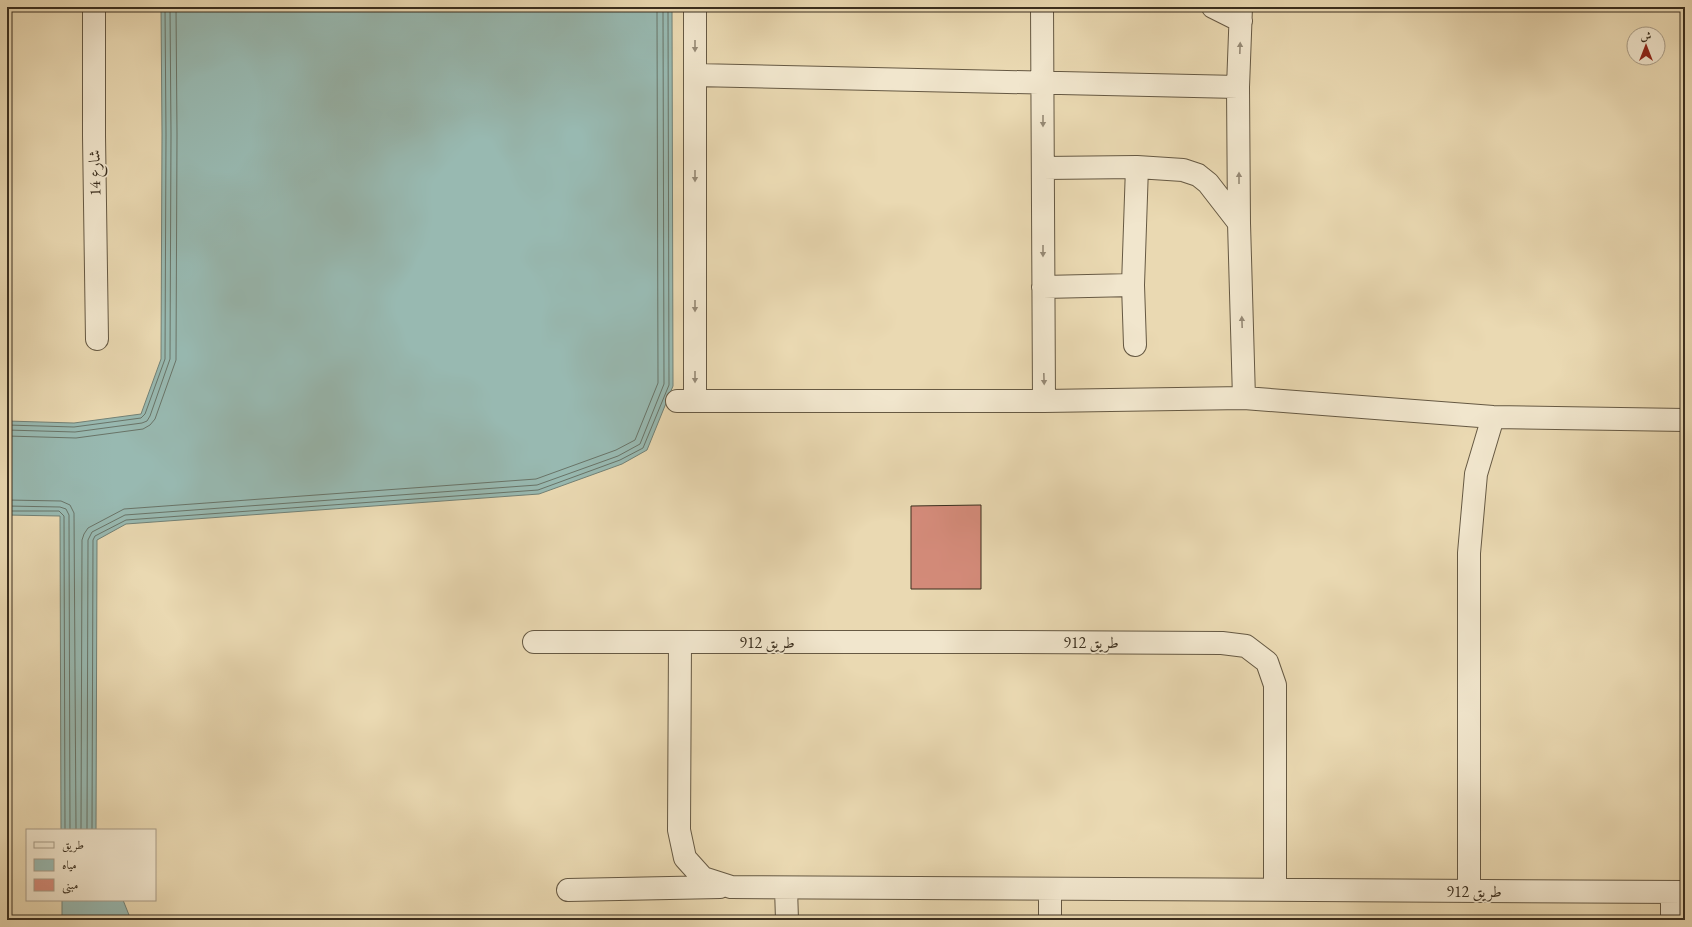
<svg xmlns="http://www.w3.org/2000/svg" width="1692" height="927" font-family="'EB Garamond',Amiri,serif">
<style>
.water{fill:#98b9b1;stroke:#728176}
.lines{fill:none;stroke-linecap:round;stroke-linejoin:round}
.shore{stroke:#697468;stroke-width:1}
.building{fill:#d48b7a;stroke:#3a2e1e}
.minor-casing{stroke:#665943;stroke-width:24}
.minor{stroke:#f1e6cd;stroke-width:22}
.oneway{fill:#968a76}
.labels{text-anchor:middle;stroke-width:3.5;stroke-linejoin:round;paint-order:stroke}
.street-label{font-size:16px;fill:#3a2e1e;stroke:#f1e6cd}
</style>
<rect width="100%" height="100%" fill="#ead9b2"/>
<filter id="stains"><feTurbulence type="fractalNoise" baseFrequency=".005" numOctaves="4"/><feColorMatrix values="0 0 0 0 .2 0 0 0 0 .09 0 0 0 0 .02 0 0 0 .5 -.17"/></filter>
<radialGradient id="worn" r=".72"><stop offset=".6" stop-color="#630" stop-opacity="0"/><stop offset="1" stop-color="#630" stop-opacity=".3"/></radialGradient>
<!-- water -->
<path class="water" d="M 161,7 L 672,7 L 673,386 L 647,450 L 622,464 L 539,494 L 126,524 L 97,540 L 96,830 L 61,830 L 60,516 L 7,515 L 7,421 L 74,423 L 141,414 L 161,359 L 162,134 Z
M 62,900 L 123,900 L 131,920 L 62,920 Z"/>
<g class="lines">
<!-- shore -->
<path class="shore" d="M 7,425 L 74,427 L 141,418 L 145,414 L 165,359 L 166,134 L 165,7
M 7,430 L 75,432 L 142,423 L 147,421 L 150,416 L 170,359 L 171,134 L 170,7
M 7,436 L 76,438 L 143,429 L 150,425 L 155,419 L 176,360 L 177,134 L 176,7
M 7,500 L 61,501 L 70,505 L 74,513 L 76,830
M 7,506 L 60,507 L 66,509 L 69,515 L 70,830
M 7,511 L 59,511 L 64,516 L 65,830
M 81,830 L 82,540 L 84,534 L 88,528 L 124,509 L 536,479 L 616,450 L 635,440 L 658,383 L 657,7
M 87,830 L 88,540 L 92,532 L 125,515 L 537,485 L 618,456 L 640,444 L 664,384 L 663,7
M 92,830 L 93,540 L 95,536 L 126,520 L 538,490 L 620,460 L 643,448 L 669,385 L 668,7"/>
</g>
<!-- building -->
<path class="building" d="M 981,505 L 981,589 L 911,589 L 911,506 Z"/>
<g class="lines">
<defs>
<path id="minor" d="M 94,7 L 94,136 L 97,339
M 695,7 L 695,401
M 1042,7 L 1044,401
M 1213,7 L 1241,21
M 1241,7 L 1238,87 L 1239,223 L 1244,398
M 695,75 L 1238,87
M 1043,168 L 1137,167 L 1183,170 L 1198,175 L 1208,183 L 1239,223
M 1043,287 L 1133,285
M 1135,345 L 1133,285 L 1137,167
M 677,401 L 1044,401 L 1244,398 L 1493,417 L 1685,420
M 534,642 L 1012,642 L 1222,643 L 1246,646 L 1267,662 L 1275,685 L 1275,890
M 680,642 L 679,830 L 685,858 L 703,878 L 731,887 L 1685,892
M 786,888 L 787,920
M 568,890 L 720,887
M 1469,891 L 1469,553 L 1476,474 L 1493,417
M 1672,892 L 1672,920
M 1050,920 L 1050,889"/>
</defs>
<!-- minor casing -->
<use href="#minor" class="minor-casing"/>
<!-- minor -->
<use href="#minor" class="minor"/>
</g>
<!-- one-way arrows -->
<defs><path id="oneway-solid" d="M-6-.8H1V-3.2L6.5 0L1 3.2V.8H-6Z"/></defs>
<g class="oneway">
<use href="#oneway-solid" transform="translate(695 46) rotate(90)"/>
<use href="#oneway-solid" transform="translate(1240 48) rotate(-88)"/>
<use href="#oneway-solid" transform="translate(1043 121) rotate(90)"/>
<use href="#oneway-solid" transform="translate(695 176) rotate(90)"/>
<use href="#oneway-solid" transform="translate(1239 178) rotate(-90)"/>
<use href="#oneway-solid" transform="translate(1043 251) rotate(90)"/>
<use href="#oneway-solid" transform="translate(695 306) rotate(90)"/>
<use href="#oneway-solid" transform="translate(1242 322) rotate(-92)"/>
<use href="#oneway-solid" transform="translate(695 377) rotate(90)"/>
<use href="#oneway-solid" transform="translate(1044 379) rotate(88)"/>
</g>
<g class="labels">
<!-- street labels -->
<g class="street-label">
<text transform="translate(94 173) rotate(-91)" y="6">شارع 14</text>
<text x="767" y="648">طريق 912</text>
<text x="1091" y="648">طريق 912</text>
<text x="1474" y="897">طريق 912</text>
</g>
</g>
<!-- margin -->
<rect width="1692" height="927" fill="none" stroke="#ead9b2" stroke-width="24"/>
<rect x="8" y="8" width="1676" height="911" fill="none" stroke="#3a2e1e" stroke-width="2"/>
<rect x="12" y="12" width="1668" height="903" fill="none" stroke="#3a2e1e"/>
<!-- legend -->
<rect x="26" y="829" width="130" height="72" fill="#f1e6cd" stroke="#a89c87"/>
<rect x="34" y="842" width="20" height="6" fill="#f1e6cd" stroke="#a89c87"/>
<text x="62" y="849" font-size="12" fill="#3a2e1e">طريق</text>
<rect x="34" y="859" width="20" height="12" fill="#98b9b1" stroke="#a89c87"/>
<text x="62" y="869" font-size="12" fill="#3a2e1e">مياه</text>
<rect x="34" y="879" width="20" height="12" fill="#d48b7a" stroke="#a89c87"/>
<text x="62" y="889" font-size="12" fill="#3a2e1e">مبنى</text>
<!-- north arrow -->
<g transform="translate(1646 46)"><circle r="19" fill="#f1e6cd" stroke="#a89c87"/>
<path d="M0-3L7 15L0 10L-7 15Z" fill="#8f2418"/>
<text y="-6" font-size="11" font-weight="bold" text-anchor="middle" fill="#3a2e1e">ش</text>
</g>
<rect width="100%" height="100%" filter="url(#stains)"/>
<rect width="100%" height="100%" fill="url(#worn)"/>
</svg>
